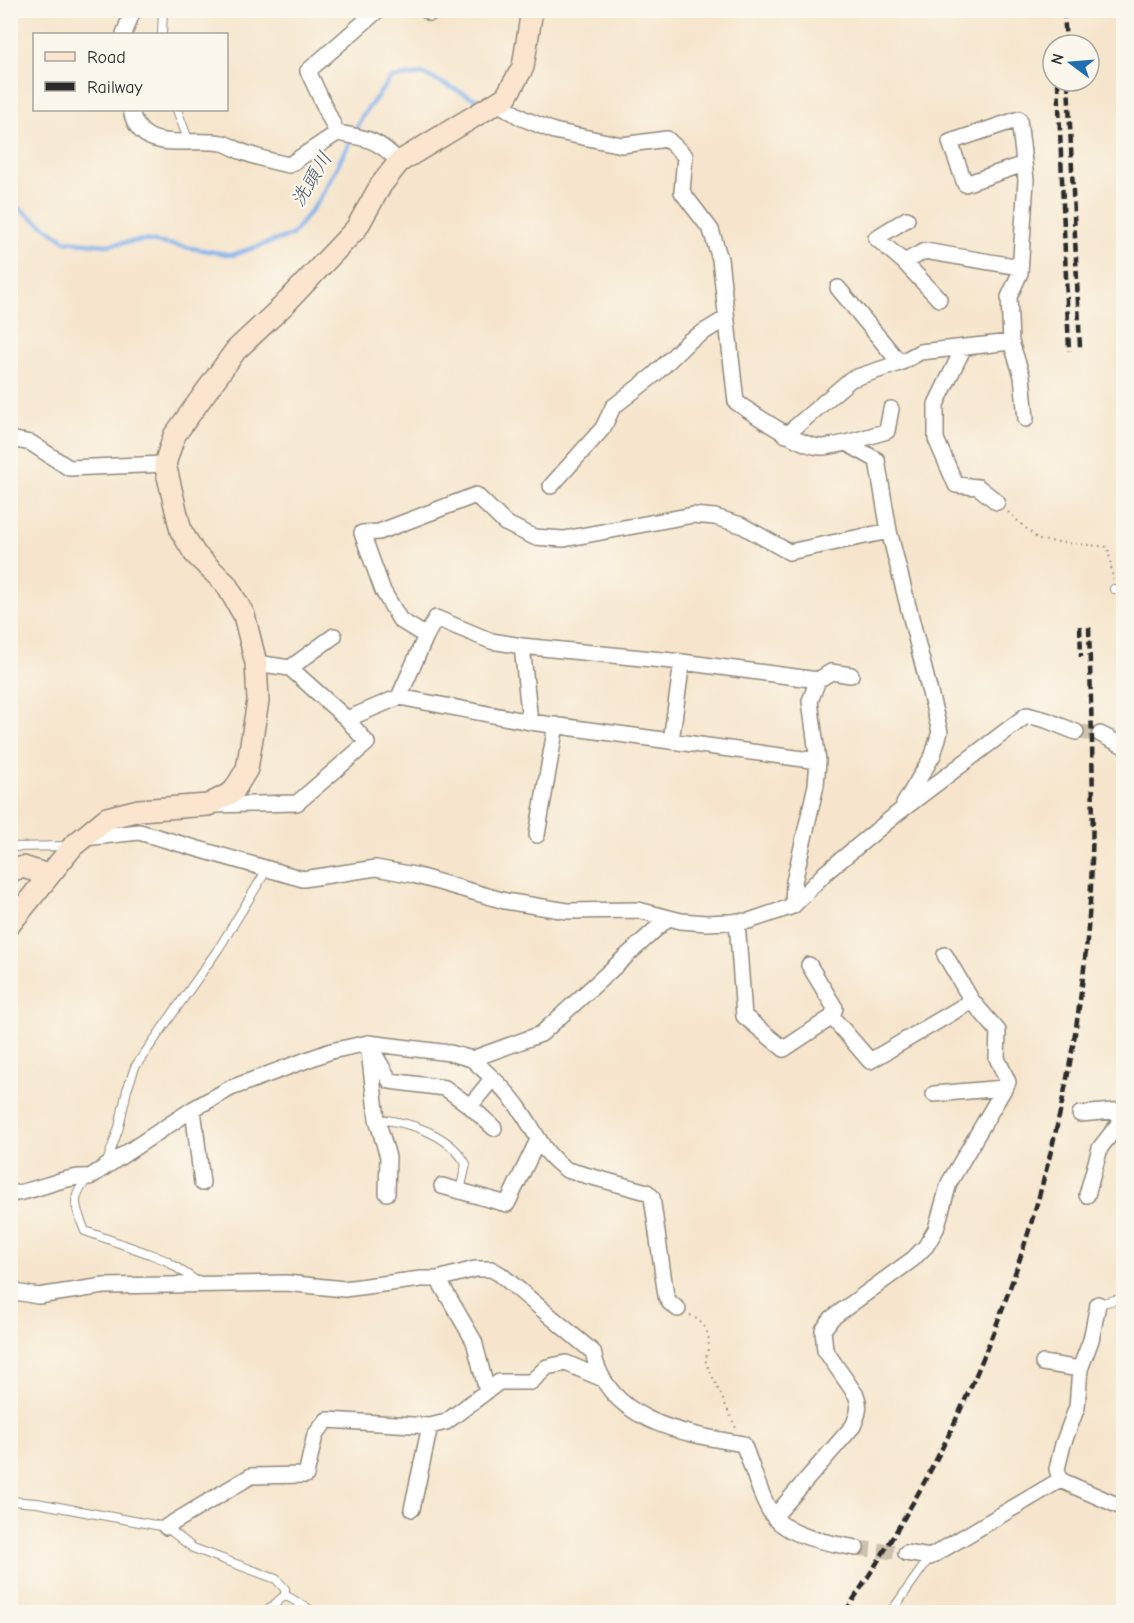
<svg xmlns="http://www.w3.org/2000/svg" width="1134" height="1623" font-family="'Comic Neue','Klee One',sans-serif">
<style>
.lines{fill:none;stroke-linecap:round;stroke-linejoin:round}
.stream{stroke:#80b1ec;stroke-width:4.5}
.street-tunnel{stroke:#cdc0ac;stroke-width:15;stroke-dasharray:15 8;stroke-linecap:butt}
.lane-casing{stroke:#90887c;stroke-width:10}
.street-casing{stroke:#90887c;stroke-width:18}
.secondary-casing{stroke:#90887c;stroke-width:24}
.path{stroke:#90887c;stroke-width:2;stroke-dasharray:1.5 4.5;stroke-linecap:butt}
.lane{stroke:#fff;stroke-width:8}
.street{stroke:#fff;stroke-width:15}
.secondary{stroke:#fbe5cf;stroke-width:21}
.rail{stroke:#2b2b2b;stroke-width:4.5;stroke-dasharray:9 4.5;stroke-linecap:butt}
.labels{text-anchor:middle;stroke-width:4.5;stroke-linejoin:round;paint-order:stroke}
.water-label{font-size:20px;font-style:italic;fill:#495a6f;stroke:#fbf7ec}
</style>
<rect width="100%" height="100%" fill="#fbf7ec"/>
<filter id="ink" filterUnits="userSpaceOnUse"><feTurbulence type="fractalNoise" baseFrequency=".0167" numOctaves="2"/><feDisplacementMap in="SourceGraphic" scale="12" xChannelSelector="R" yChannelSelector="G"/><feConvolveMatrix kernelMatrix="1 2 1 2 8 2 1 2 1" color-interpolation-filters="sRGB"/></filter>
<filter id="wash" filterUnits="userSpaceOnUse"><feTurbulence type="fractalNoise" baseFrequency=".008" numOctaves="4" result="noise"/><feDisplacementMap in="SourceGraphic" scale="24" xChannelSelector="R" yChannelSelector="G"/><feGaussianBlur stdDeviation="1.35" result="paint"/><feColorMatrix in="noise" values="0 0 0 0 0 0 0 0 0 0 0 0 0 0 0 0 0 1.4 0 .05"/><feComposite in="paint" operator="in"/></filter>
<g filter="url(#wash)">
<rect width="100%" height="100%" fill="#f6e5cc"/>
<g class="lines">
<!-- stream -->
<path class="stream" d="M 355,132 L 363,115 L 391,78 L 423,74 L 484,103
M 10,202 L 66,241 L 107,245 L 144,240 L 232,255 L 292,235 L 319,200 L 351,140"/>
</g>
</g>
<g filter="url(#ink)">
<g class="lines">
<!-- street-tunnel -->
<path class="street-tunnel" d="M 1076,732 L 1100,734
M 856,1548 L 906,1553"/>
<defs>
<path id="lane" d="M 162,34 L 163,10
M 177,110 L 189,142
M 1114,589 L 1124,589
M 10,847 L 69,846
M 377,1119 C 410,1122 449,1134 466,1164 L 460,1191
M 106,1165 L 119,1127 L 127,1090 L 135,1067 L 219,948 L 268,868
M 88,1179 C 69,1197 76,1209 85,1231 L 150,1254 L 167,1261 L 198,1282
M 1098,1304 L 1124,1298
M 10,1501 L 37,1503 L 166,1527 L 193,1548 L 276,1579 L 285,1589 L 285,1595 L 266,1612
M 285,1595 L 314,1612
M 891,1612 L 930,1557"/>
<path id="street" d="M 426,10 L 430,13 L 437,10
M 124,34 L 133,10
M 496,102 L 522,118 L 554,131 L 622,145 L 667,139 L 685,156 L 682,192 L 711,230 L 720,259 L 736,402 C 754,414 803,449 823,447 C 845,445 867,437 887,431 L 891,409
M 131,110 C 140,156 189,137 222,143 C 228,144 234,148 240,151 C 256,157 272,162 289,165 L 337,133 C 366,138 378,139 399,162
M 337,133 L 308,71 L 378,10
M 1024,164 L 965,184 L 950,142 L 1019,119 L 1026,180 L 1020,273 L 1009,297 L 1011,342 L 1022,376 L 1026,419
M 907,219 L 876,238 L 904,262 L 939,299
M 904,262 L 925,251 L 1020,267
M 838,288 L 900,363
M 964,347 L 936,404 L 936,439 L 956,485 L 978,487 L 997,502
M 786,435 L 851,379 L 900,363 L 920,352 L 1011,342
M 10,439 L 31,443 L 69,468 L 165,464
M 846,443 L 877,460 L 889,531 L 940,732 L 933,755 L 904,804
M 551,486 L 603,428 L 613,407 L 654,375 L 689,341 L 725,319
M 426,636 L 400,620 L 383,591 L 362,533 L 379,532 L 476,495 L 505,523 L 534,537 L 564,539 L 693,515 L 715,517 L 741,525 L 789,552 L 889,531
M 522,646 L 530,722
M 256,663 L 290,668 L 334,636
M 290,668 L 347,719 L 399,697 L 530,722 L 818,761
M 399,697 L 426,636 L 436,618 L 491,641 L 522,646 L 682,662 L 818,680
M 1100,734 L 1124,746
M 671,741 L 682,662
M 211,805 L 297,803 L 367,743 L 347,719
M 537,835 L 556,725
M 84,838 L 139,832 L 303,879 L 376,868 L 414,875 L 505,901 L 567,911 L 638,910 L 681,921 L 706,923 L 749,921 L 793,906 L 825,873 L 899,812 L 1027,715 L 1046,720 L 1076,732
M 793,906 L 794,882 L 816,785 L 818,761 L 810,701 L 818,680 L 831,672 L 851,675
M 737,921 L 744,1016 L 784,1049 L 832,1017 L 835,1008 L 809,965
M 832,1017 L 870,1061 L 972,1001
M 368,1043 L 390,1081 L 445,1088 L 470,1106 L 494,1128
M 369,1051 L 377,1119 L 388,1157 L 387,1193
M 472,1059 C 489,1075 508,1091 521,1111 C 538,1135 541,1152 567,1170 L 647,1192 L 652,1197 L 666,1296 L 670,1303 L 678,1309
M 934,1094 L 1004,1088
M 470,1106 L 492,1079
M 193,1109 L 202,1183
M 1080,1114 L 1124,1110
M 442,1186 L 507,1204 L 538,1140
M 10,1194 C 37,1192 63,1175 90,1177 L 193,1109 L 231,1088 L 331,1051 L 368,1043 L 450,1053 L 472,1059 L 541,1034 L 668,918
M 1087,1195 L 1100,1148 L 1124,1117
M 438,1279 L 474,1341 L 487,1391
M 10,1291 L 38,1296 L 104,1286 L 286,1283 L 344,1289 L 421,1279 L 438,1279 L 475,1269 L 491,1269 L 500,1274 L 593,1352 C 607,1422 685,1434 743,1444 C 752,1464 761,1501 774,1517 C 792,1538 830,1543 856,1548
M 1043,1363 L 1080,1369
M 1060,1480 L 1057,1469 L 1063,1444 L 1077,1407 L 1080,1369 L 1091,1340 L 1098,1304
M 412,1509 L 430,1426
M 774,1517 L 853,1426 C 858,1415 861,1406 856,1395 L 825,1350 L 823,1330 L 832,1318 L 913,1259 L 926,1246 L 936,1229 L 949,1183 L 1008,1082 L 997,1058 L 998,1031 L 972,1001 L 945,955
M 166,1527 L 251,1476 L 306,1475 L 315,1435 L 327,1420 L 430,1426 L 446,1422 L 499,1382 L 531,1382 L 547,1367 L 566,1363 L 603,1379
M 906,1553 L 930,1557 L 1060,1480 L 1119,1506 L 1124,1504"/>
<path id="secondary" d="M 10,871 L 23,867 L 48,875
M 10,924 L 73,846 L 107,818 L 139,810 L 208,805 L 233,792 L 247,769 L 258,701 L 256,663 L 244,615 L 226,584 L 195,554 L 181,531 L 165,464 L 174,436 L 236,350 L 283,306 L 356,229 L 381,185 L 399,162 L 506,97 L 523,67 L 532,10"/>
</defs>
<!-- lane casing -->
<use href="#lane" class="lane-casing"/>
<!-- street casing -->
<use href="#street" class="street-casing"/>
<!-- secondary casing -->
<use href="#secondary" class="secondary-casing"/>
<!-- path -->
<path class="path" d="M 1008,512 L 1039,540 L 1108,547 L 1113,580
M 690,1315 C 710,1325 712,1341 705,1360 L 736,1428"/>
<!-- lane -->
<use href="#lane" class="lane"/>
<!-- street -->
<use href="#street" class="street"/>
<!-- secondary -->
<use href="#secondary" class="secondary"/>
<!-- rail -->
<path class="rail" d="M 1064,10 L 1066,45
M 1058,81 L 1069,351
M 1068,81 L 1080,348
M 1080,626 L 1081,657
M 845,1612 C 887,1549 927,1483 959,1413 C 1035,1249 1081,1067 1091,886 C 1095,799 1091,712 1089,625"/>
</g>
</g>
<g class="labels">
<!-- water labels -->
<g class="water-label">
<text transform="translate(311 179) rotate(-59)" y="7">洗頭川</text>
</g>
</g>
<!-- margin -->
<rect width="1134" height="1623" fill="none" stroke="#fbf7ec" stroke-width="36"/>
<!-- legend -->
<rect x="33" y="33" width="195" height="78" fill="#fbf7ec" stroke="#a8a59f" stroke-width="1.5"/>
<rect x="45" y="52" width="30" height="9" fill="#fbe5cf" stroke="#a8a59f" stroke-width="1.5"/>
<text x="87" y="63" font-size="18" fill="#2b2b2b">Road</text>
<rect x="45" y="82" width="30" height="9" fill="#2b2b2b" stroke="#a8a59f" stroke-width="1.5"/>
<text x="87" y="93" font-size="18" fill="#2b2b2b">Railway</text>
<!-- north arrow -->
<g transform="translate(1071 63) rotate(286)"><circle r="28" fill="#fbf7ec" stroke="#a8a59f" stroke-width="1.5"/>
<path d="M0-4.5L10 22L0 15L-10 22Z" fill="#1f6fb2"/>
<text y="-9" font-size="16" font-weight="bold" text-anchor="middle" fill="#2b2b2b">N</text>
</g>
</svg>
